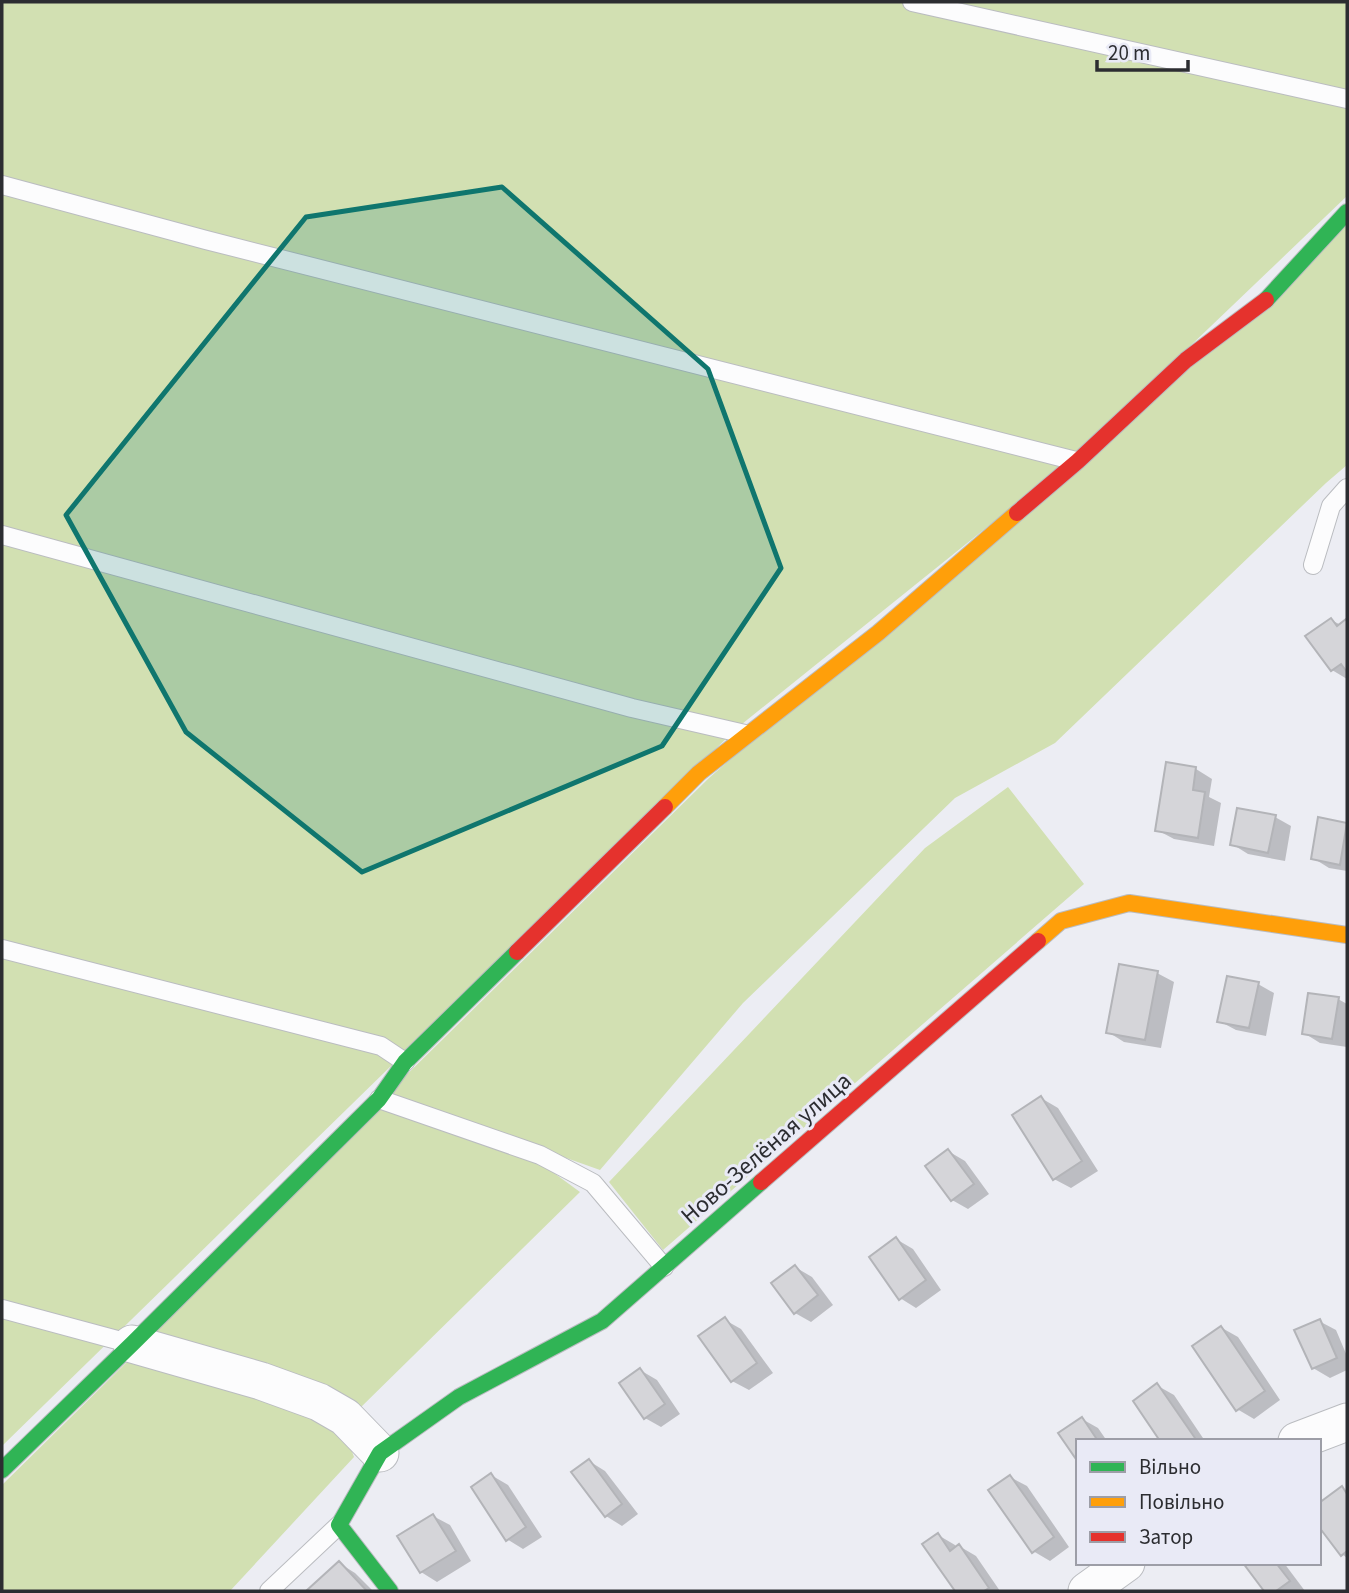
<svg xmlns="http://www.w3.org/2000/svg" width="1349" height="1593" font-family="'Source Sans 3',sans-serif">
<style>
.green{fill:#d2e0b2}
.shadow{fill:#0003}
.building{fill:#d5d5d9;stroke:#b3b4b8;stroke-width:2}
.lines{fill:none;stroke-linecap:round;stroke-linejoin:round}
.lane-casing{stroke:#babcc0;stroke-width:20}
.street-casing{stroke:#babcc0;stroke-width:39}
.fast-casing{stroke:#babcc0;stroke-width:18}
.slow-casing{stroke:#babcc0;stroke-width:18}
.jam-casing{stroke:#babcc0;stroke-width:18}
.lane{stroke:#fcfcfd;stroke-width:18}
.street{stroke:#fcfcfd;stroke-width:37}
.fast{stroke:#30b455;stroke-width:16}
.slow{stroke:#ff9f0a;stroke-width:16}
.jam{stroke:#e5322d;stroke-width:16}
.marked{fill:#0f766e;fill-opacity:0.2;stroke:#0f766e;stroke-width:5;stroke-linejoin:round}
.labels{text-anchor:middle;stroke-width:6;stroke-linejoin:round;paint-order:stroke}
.street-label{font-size:24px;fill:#2c2d31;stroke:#e9eaf6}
</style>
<rect width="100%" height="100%" fill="#ecedf3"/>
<!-- green -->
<path class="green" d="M 2,2 L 1347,2 L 1347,196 L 1073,458 L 737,728 L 2,1446 Z
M 1347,222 L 1347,465 L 1326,483 L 1055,743 L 955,798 L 743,1003 L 600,1170 L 387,1094 L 709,778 Z
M 1008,787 L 1084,884 L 663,1250 L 609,1182 L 925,848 Z
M 377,1107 L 543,1165 L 580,1192 L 357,1411 L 155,1333 Z
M 135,1354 L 342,1424 L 354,1457 L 230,1591 L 2,1591 L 2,1485 Z"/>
<!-- shadow -->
<path class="shadow" d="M 1331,620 L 1341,625 L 1346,621 L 1347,622 L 1347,679 L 1332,670 Z
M 1168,764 L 1196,769 L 1212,779 L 1209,797 L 1221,803 L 1214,846 L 1174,839 L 1157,830 Z
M 1275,817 L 1291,826 L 1285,861 L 1248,854 L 1232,844 Z
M 1320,819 L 1347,825 L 1347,871 L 1329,868 L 1313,858 Z
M 1157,973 L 1174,982 L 1161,1048 L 1124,1042 L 1108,1032 Z
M 1258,984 L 1274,993 L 1266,1036 L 1236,1030 L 1219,1021 Z
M 1338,999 L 1347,1004 L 1347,1047 L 1320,1043 L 1304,1033 Z
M 1041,1098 L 1058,1108 L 1098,1171 L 1071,1188 L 1054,1179 Z
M 948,1151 L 965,1161 L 989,1194 L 968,1209 L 952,1200 Z
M 896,1239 L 913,1249 L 941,1290 L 916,1308 L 900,1298 Z
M 795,1267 L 812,1277 L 833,1305 L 811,1322 L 795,1313 Z
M 725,1320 L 741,1329 L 773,1373 L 749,1390 L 732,1381 Z
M 1319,1321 L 1336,1330 L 1347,1356 L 1347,1370 L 1330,1378 L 1313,1368 Z
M 1222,1328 L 1238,1337 L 1280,1400 L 1254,1419 L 1237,1409 Z
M 640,1370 L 657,1380 L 680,1414 L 661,1427 L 645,1418 Z
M 1158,1386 L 1174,1395 L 1205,1441 L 1162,1441 Z
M 1082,1419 L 1098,1428 L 1107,1441 L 1078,1441 L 1060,1433 Z
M 589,1461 L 605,1471 L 638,1514 L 622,1526 L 606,1516 Z
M 491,1475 L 508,1485 L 542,1537 L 523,1549 L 507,1539 Z
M 1010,1477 L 1027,1486 L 1069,1547 L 1050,1561 L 1033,1551 Z
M 1342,1488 L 1347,1492 L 1347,1558 L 1342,1554 Z
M 433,1516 L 450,1525 L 471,1561 L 437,1582 L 421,1572 Z
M 938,1535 L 955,1545 L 957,1548 L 959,1546 L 976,1556 L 1000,1591 L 957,1591 L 925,1545 Z
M 339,1563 L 355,1573 L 373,1591 L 309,1591 Z
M 1245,1563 L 1284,1563 L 1305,1591 L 1267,1591 Z"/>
<!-- building -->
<path class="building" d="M 1331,618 L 1337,626 L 1346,619 L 1347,621 L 1347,672 L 1341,664 L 1331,671 L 1305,636 Z
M 1166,762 L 1196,767 L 1193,790 L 1205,792 L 1198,838 L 1155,831 Z
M 1237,808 L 1276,815 L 1268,853 L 1230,845 Z
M 1318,817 L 1347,823 L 1340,865 L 1311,859 Z
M 1119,964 L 1158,971 L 1145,1040 L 1106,1033 Z
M 1227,976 L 1259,982 L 1249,1028 L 1217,1022 Z
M 1308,993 L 1339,997 L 1332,1039 L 1302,1034 Z
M 1041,1096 L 1082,1161 L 1053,1180 L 1012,1115 Z
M 948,1149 L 974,1184 L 951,1201 L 925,1166 Z
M 896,1237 L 926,1280 L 899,1300 L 869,1257 Z
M 795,1265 L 818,1295 L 794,1314 L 771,1283 Z
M 725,1317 L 757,1363 L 731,1382 L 698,1336 Z
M 1320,1319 L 1337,1358 L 1312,1369 L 1294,1330 Z
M 1221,1326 L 1265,1391 L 1236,1411 L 1192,1346 Z
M 640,1368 L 665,1404 L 644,1419 L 619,1383 Z
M 1157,1383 L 1195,1438 L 1191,1441 L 1160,1441 L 1133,1401 Z
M 1082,1417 L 1098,1441 L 1078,1441 L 1078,1462 L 1058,1433 Z
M 589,1459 L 622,1504 L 605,1517 L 571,1472 Z
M 491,1473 L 526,1527 L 506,1541 L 471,1487 Z
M 1010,1475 L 1054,1537 L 1032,1553 L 988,1490 Z
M 1342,1486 L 1347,1494 L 1347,1551 L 1341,1556 L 1319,1527 L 1319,1503 Z
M 433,1514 L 456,1551 L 420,1573 L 397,1536 Z
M 938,1533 L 950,1551 L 959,1544 L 989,1588 L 984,1591 L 955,1591 L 922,1544 Z
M 339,1561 L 367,1591 L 306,1591 Z
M 1243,1563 L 1276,1563 L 1290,1581 L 1276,1591 L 1264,1591 Z"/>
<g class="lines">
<defs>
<path id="lane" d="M 912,2 L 1347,99
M 2,185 L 206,240 L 1076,461
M 2,535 L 632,708 L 745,734
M 1313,565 L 1331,506 L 1347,488
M 2,949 L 381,1046 L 405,1062
M 379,1099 L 540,1155 L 593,1183 L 664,1267
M 2,1309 L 132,1344
M 269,1591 L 339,1525"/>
<path id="street" d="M 132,1344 L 261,1381 L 319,1402 L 345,1417 L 380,1453
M 1297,1441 L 1347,1422
M 1087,1591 L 1126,1563"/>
<path id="fast" d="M 1266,300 L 1347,212
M 2,1470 L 132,1344 L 379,1099 L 405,1062 L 517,952
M 390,1591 L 339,1525 L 380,1453 L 459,1397 L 602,1321 L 761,1182"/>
<path id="slow" d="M 665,807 L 699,773 L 878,633 L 1017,513
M 1038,941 L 1061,921 L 1129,903 L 1347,935"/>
<path id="jam" d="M 1017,513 L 1078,461 L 1186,360 L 1266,300
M 517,952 L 665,807
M 761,1182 L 1038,941"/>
</defs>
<!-- lane casing -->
<use href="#lane" class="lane-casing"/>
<!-- street casing -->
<use href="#street" class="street-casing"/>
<!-- fast casing -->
<use href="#fast" class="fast-casing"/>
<!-- slow casing -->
<use href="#slow" class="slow-casing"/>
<!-- jam casing -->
<use href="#jam" class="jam-casing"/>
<!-- lane -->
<use href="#lane" class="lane"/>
<!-- street -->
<use href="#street" class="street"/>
<!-- fast -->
<use href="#fast" class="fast"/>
<!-- slow -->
<use href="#slow" class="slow"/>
<!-- jam -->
<use href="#jam" class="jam"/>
</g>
<!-- marked area -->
<path class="marked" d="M 502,187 L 708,369 L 781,568 L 662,746 L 362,872 L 186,732 L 66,515 L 306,217 Z"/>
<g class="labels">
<!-- street labels -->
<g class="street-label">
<text transform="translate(766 1148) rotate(-41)" y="8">Ново-Зелёная улица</text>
</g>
</g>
<!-- border -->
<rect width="1349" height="1593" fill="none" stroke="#2c2d31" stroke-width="7"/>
<!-- legend -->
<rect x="1076" y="1439" width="245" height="126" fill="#e9eaf6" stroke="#9d9ea7" stroke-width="2"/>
<rect x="1090" y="1462" width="35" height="10" fill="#30b455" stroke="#9d9ea7" stroke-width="2"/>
<text x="1139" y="1474" font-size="21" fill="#2c2d31">Вільно</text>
<rect x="1090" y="1497" width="35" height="10" fill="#ff9f0a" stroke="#9d9ea7" stroke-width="2"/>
<text x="1139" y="1509" font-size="21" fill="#2c2d31">Повільно</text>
<rect x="1090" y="1532" width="35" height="10" fill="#e5322d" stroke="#9d9ea7" stroke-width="2"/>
<text x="1139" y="1544" font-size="21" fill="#2c2d31">Затор</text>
<!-- scale -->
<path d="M1097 60v10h91v-10" fill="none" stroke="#2c2d31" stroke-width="3.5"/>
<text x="1108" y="60" font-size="21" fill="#2c2d31" stroke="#e9eaf6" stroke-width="5" paint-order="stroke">20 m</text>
</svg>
